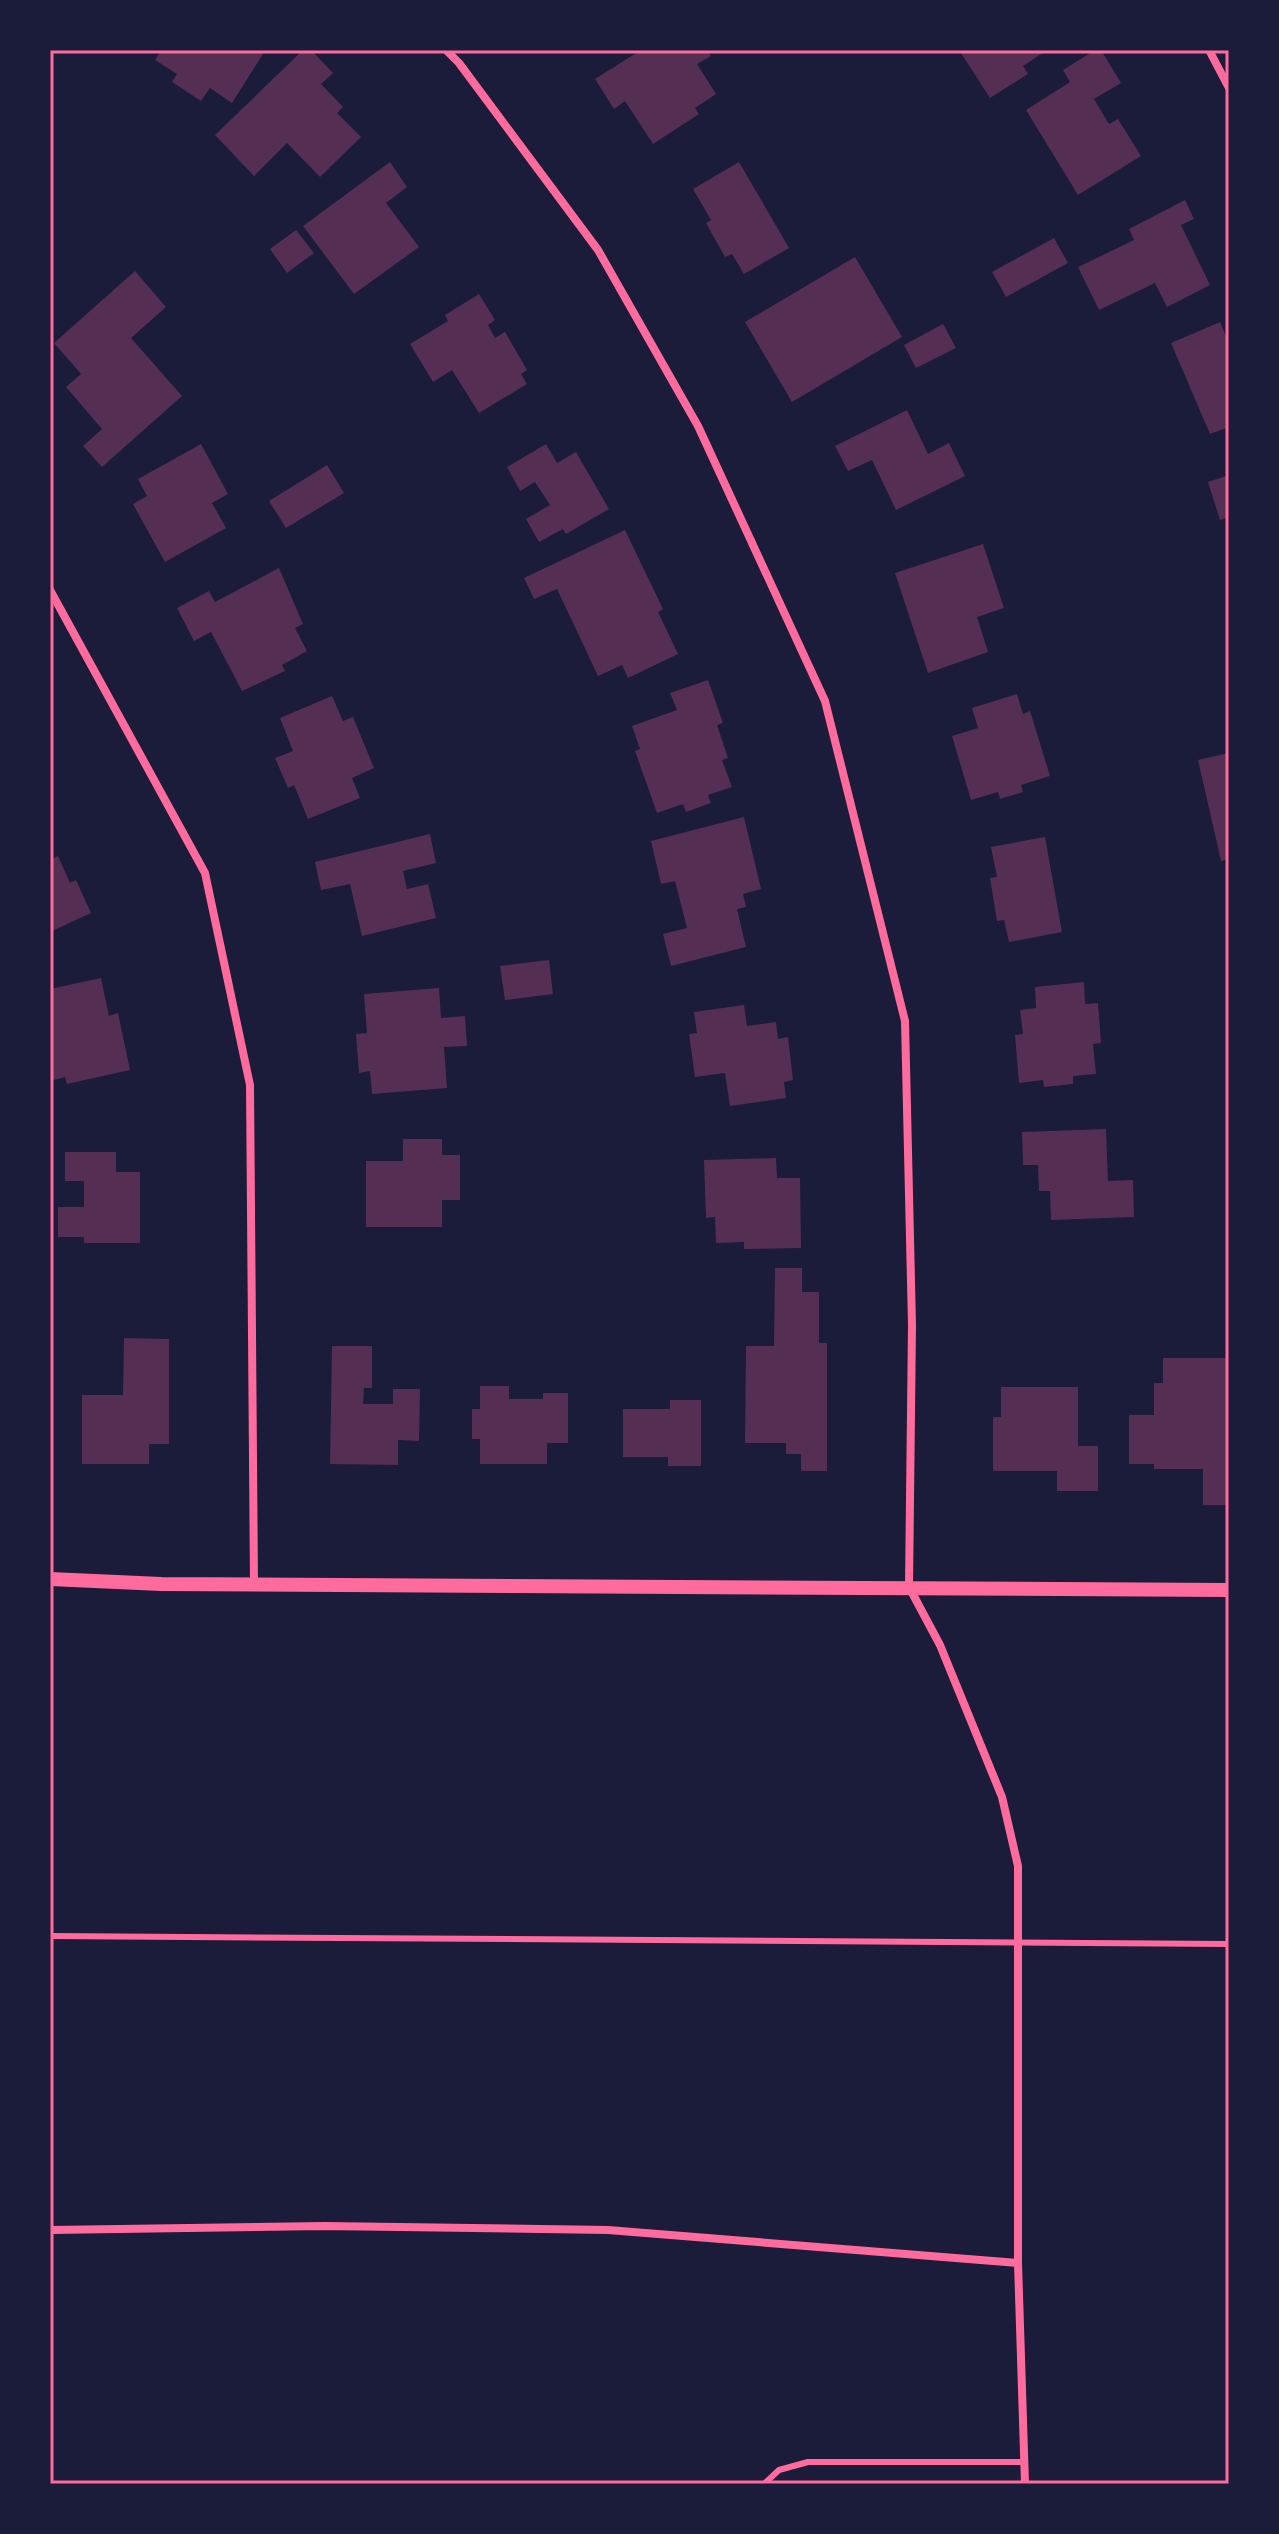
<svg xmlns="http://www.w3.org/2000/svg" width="1279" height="2534" font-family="'Golos Text',sans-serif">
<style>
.building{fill:#542f53}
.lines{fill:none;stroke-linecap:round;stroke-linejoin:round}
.service{stroke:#ff6b9d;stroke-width:6}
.minor{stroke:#ff6b9d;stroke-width:8}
.tertiary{stroke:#ff6b9d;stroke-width:14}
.neatline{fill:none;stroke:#ff6b9d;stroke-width:3}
</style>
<rect width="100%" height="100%" fill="#1b1b3a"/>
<!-- building -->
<path class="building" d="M 161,50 L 257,50 L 263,54 L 232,103 L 210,88 L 201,101 L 172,82 L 177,74 L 155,60 Z
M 303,50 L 311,50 L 333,73 L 321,84 L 343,107 L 337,113 L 361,137 L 320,177 L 287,143 L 254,176 L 215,135 Z
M 641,50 L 707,50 L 711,56 L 697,64 L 716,94 L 695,108 L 699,114 L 653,144 L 625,101 L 614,109 L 595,79 Z
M 959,50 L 1047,50 L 1023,66 L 1028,74 L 990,98 Z
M 1095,50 L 1101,50 L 1121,83 L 1094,99 L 1109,124 L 1118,119 L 1141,156 L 1078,195 L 1026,110 L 1070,82 L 1063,70 Z
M 390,162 L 407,187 L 386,203 L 419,247 L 354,294 L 303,226 Z
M 739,162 L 789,248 L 744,274 L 732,254 L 725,257 L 706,223 L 711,220 L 693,189 Z
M 1185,200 L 1194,219 L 1181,225 L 1210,285 L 1167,307 L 1155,283 L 1099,310 L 1078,267 L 1134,240 L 1129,229 Z
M 296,230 L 314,253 L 287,273 L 270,249 Z
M 1054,238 L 1068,263 L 1006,297 L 992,272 Z
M 855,257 L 902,337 L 792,402 L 745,322 Z
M 135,271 L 166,307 L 131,338 L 182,396 L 102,467 L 83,446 L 102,429 L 66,387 L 81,374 L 54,343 Z
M 479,294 L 495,320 L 488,325 L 495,338 L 505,332 L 527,370 L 521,374 L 527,384 L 479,413 L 452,370 L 433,382 L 410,344 L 448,321 L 445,315 Z
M 1220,322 L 1229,343 L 1229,427 L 1210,434 L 1171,343 Z
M 943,324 L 956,348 L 916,368 L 904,345 Z
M 907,410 L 928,454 L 949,443 L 965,476 L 896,510 L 872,460 L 848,471 L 835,446 Z
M 201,444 L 228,494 L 212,503 L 226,528 L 165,562 L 133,504 L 147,496 L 138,479 Z
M 546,444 L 557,463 L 576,452 L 609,509 L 566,534 L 563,529 L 539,542 L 526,519 L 550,505 L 535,482 L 520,491 L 507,467 Z
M 327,465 L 344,493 L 286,528 L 269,501 Z
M 1229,475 L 1229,517 L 1220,520 L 1208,482 Z
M 625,530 L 663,609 L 658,612 L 678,654 L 628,678 L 622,665 L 598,676 L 557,589 L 534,599 L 524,578 Z
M 983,544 L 1004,608 L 977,617 L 988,652 L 928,673 L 895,573 Z
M 279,568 L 303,624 L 295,628 L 307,651 L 282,665 L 285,671 L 242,691 L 211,632 L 194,641 L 177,608 L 209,591 L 215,602 Z
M 708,680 L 723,723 L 717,725 L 728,758 L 722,760 L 732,787 L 708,795 L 711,803 L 686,812 L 683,804 L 657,813 L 635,751 L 640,749 L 632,726 L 677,710 L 670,693 Z
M 1017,694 L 1023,714 L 1030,711 L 1050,776 L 1021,785 L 1023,792 L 1000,799 L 998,792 L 971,800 L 952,736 L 978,728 L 972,708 Z
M 332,696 L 343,721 L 353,717 L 374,768 L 352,778 L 360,798 L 308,819 L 294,785 L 288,788 L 275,758 L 293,751 L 280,718 Z
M 1229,753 L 1229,859 L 1221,861 L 1198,760 Z
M 744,817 L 761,889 L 743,894 L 746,907 L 737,909 L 746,947 L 671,966 L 663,934 L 687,928 L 675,881 L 661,884 L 651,841 Z
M 430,834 L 436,863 L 403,871 L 407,889 L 428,884 L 436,918 L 362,936 L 350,884 L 321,890 L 315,862 Z
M 1045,837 L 1062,932 L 1009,942 L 1004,920 L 997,921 L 990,878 L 997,877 L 991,847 Z
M 58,856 L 70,883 L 76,880 L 91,913 L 50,932 L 50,860 Z
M 549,960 L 553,994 L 505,1000 L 500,966 Z
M 101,978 L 109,1016 L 118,1013 L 130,1070 L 67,1084 L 65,1077 L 50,1081 L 50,989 Z
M 1084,982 L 1085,1004 L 1098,1003 L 1101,1043 L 1093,1044 L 1096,1074 L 1073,1076 L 1073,1084 L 1044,1087 L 1043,1080 L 1019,1083 L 1015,1035 L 1023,1034 L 1020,1010 L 1036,1008 L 1035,987 Z
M 439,988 L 441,1018 L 465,1016 L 467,1046 L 444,1047 L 447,1088 L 372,1094 L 370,1071 L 359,1073 L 356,1034 L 367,1033 L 364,994 Z
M 744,1005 L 747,1026 L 776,1022 L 778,1039 L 788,1037 L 793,1080 L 784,1082 L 786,1098 L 730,1106 L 725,1073 L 695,1077 L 689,1034 L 697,1033 L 694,1012 Z
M 1106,1129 L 1108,1181 L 1133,1180 L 1134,1217 L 1051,1220 L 1050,1191 L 1039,1191 L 1038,1165 L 1023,1165 L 1022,1132 Z
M 403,1139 L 442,1139 L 442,1155 L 460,1155 L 460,1200 L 442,1200 L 442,1227 L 366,1227 L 366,1161 L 403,1161 Z
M 65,1152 L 116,1152 L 116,1172 L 140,1172 L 140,1243 L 84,1243 L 84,1237 L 58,1237 L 58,1207 L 84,1207 L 84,1181 L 65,1181 Z
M 776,1158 L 777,1178 L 800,1178 L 801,1248 L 744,1249 L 744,1242 L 716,1243 L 715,1217 L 706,1218 L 704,1160 Z
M 775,1268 L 802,1268 L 802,1292 L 819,1292 L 819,1343 L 827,1343 L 827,1471 L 801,1471 L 801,1454 L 786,1454 L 786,1443 L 745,1443 L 746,1346 L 774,1346 Z
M 124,1338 L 169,1339 L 169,1444 L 149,1444 L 149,1464 L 82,1464 L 82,1395 L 123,1395 Z
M 332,1346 L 372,1346 L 372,1388 L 364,1388 L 363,1404 L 393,1404 L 393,1389 L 420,1389 L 419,1441 L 398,1440 L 398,1465 L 330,1464 Z
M 1163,1358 L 1229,1358 L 1229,1505 L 1203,1505 L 1203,1469 L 1154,1469 L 1154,1464 L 1129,1464 L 1129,1415 L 1154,1415 L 1154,1383 L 1163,1383 Z
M 480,1386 L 509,1386 L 509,1399 L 543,1399 L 543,1393 L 568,1393 L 568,1443 L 547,1443 L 547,1464 L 480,1464 L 480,1439 L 472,1439 L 472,1409 L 480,1409 Z
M 1001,1387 L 1078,1387 L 1078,1446 L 1098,1446 L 1098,1491 L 1057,1491 L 1057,1471 L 993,1471 L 993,1417 L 1001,1417 Z
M 670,1400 L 701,1400 L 701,1466 L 668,1466 L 668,1457 L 623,1457 L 623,1409 L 670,1409 Z"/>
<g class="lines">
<!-- service -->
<path class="service" d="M 50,1936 L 1229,1944
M 764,2484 L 779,2470 L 808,2462 L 1024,2462"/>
<!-- minor -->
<path class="minor" d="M 446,50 L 459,63 L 598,250 L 698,426 L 825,701 L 905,1021 L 912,1325 L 909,1587 L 940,1645 L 1002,1797 L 1018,1866 L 1018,2263 L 1025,2484
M 1209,50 L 1229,88
M 50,590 L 205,873 L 250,1085 L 254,1584
M 50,2230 L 325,2226 L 608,2230 L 1018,2263"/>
<!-- tertiary -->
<path class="tertiary" d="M 50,1579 L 161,1584 L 1229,1590"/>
</g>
<!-- border -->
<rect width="1279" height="2534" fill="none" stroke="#1b1b3a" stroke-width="104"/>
<rect x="52" y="52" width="1175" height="2430" class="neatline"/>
</svg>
